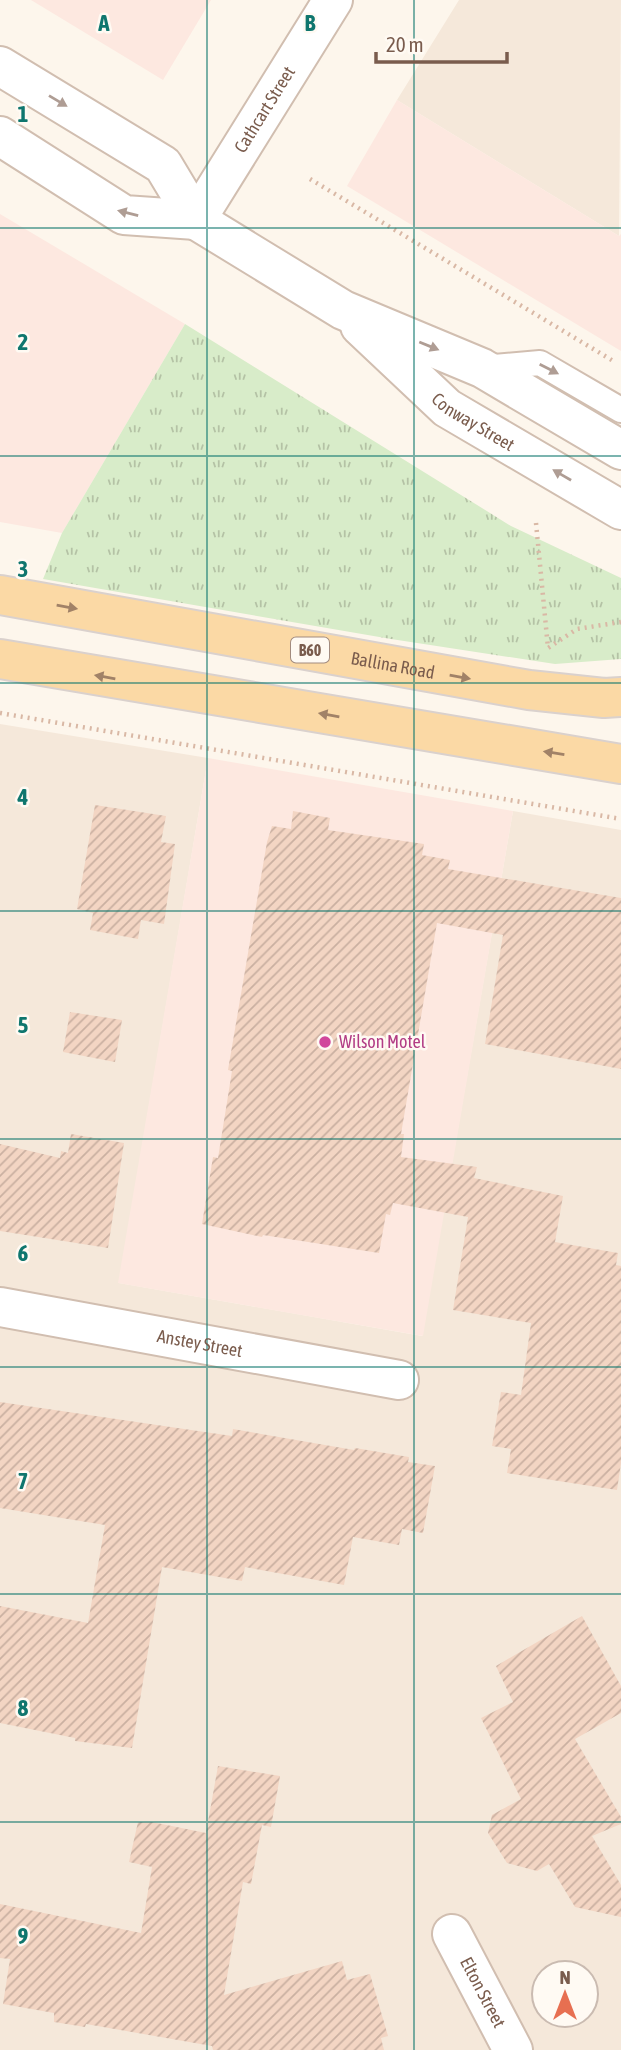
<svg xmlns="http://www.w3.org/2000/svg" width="621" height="2050" font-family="'Asap Condensed',sans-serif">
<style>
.residential{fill:#f5e8da;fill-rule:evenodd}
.commercial{fill:#fde8e0}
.park{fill:url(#park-tufts)}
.building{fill:url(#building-hatch)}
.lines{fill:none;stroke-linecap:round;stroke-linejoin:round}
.service-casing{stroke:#d1beb0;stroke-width:28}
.minor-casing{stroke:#d1beb0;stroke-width:42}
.tertiary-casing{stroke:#d1beb0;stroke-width:42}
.primary-casing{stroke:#dad1cd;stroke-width:42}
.path{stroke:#d9b8a5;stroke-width:4.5;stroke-dasharray:2 5;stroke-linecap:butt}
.service{stroke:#fff;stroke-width:24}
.minor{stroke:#fff;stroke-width:38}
.tertiary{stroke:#fff;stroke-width:38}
.primary{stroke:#fbd9a5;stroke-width:38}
.oneway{fill:#af9d94}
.oneway2{fill:#a18267}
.grid{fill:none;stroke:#0f766e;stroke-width:2;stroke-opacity:0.55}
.hotel-dot{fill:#d1479c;stroke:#fffaf3;stroke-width:2.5}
.labels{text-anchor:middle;stroke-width:5;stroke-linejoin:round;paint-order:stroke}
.shield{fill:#fffaf3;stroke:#a28b7f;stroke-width:2}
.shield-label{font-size:16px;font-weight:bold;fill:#7a5c4d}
.street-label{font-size:18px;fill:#7a5c4d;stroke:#fffaf3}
.hotel-label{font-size:18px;fill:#b23c85;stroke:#fffaf3;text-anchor:start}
.grid-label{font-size:23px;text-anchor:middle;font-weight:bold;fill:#0f766e;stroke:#fffaf3;stroke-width:5;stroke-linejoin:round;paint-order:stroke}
</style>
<defs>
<pattern id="park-tufts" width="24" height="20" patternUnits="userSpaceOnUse" patternTransform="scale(1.75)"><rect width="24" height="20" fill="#d8ecc9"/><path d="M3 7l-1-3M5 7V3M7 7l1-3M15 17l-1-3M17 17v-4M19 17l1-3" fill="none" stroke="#b4c2a5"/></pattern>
<pattern id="building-hatch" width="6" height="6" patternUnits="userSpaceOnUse" patternTransform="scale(1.75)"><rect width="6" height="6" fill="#f3d5c3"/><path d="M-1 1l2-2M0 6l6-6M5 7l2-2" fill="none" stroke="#cab0a1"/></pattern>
</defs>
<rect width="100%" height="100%" fill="#fdf6ec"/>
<!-- residential -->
<path class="residential" d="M 459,0 L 621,0 L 619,236 L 397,100 Z
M 0,724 L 208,758 L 119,1283 L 422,1336 L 513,811 L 621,830 L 621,2050 L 0,2050 ZM 544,1973 L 586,1973 L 586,2015 L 544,2015 Z"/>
<!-- commercial -->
<path class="commercial" d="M 31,0 L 211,0 L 163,80 Z
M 397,100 L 619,236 L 621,234 L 621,351 L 347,186 Z
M 0,214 L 185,324 L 62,533 L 0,522 Z
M 208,758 L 513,811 L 423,1336 L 118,1283 Z"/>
<!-- park -->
<path class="park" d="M 185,324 L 511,526 L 621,578 L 621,659 L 555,664 L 391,639 L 43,579 L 62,533 Z"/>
<!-- building -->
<path class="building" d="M 95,805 L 166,816 L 161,842 L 175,844 L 164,924 L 141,920 L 138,939 L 90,930 L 93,913 L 77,909 Z
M 293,811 L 330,818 L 328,830 L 424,844 L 422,855 L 450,860 L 448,869 L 621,898 L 621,1069 L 485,1044 L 503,935 L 437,923 L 401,1134 L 404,1134 L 401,1157 L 477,1167 L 474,1178 L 563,1196 L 555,1242 L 618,1253 L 616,1265 L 621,1266 L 621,1463 L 617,1490 L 507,1473 L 511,1449 L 492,1446 L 501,1392 L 521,1395 L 531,1323 L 453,1310 L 468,1217 L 393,1203 L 390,1215 L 386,1214 L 379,1253 L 263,1235 L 262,1237 L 202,1224 L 213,1157 L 218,1158 L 232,1071 L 228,1070 L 267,842 L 272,826 L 291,829 Z
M 70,1012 L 122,1020 L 115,1062 L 63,1052 Z
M 71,1134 L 124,1143 L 108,1248 L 0,1231 L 0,1144 L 60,1158 L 61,1151 L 68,1153 Z
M 0,1402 L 232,1436 L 233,1429 L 354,1450 L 355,1448 L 409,1457 L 408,1462 L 435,1466 L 423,1533 L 402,1529 L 399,1545 L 353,1537 L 344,1585 L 245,1567 L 242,1581 L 162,1567 L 132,1748 L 75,1741 L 75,1738 L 0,1723 L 0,1606 L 88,1623 L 105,1525 L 0,1508 Z
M 582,1616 L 621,1686 L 621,1713 L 575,1739 L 621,1817 L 621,1824 L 592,1836 L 621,1885 L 621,1917 L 575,1907 L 549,1864 L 537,1871 L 507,1863 L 488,1833 L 492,1815 L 521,1799 L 481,1718 L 513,1702 L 496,1666 Z
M 218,1766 L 280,1776 L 271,1827 L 262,1825 L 251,1884 L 243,1882 L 224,1995 L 342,1961 L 347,1980 L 370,1974 L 388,2036 L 381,2038 L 384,2050 L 213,2050 L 212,2046 L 86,2024 L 85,2027 L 54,2022 L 54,2013 L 3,2004 L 10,1959 L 0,1958 L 0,1904 L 141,1933 L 152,1867 L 129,1862 L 138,1822 L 152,1822 L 206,1833 Z"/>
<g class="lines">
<defs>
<path id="service" d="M 483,368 L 540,363 L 621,410"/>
<g id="minor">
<path id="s1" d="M 196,220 L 333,0"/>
<path id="s2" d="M 0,1307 L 399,1380"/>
<path id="s3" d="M 452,1934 L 513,2050"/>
</g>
<g id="tertiary">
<path d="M 0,66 L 163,165 L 196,220 L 343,310 L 482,368 L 621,450"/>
<path d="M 0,136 L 124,215 L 196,220"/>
<path id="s4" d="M 360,326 L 447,408 L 621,510"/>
</g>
<g id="primary">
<path id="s5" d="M 0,595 L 529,690 L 604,698 L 621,697"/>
<path d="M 0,659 L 621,764"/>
</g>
</defs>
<!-- service casing -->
<use href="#service" class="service-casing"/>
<!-- minor casing -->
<use href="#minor" class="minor-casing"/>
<!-- tertiary casing -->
<use href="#tertiary" class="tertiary-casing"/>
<!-- primary casing -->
<use href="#primary" class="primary-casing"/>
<!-- path -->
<path class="path" d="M 310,179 L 615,362
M 536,523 L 548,648 L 577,629 L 621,622
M 0,713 L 621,819"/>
<!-- service -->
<use href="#service" class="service"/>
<!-- minor -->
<use href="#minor" class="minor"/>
<!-- tertiary -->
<use href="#tertiary" class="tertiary"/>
<!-- primary -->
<use href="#primary" class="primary"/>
</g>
<!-- one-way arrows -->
<defs><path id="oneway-solid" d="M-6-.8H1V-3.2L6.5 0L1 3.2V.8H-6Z" transform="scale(1.75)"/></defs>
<g class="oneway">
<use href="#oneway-solid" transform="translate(58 101) rotate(31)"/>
<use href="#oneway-solid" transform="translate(128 213) rotate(-166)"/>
<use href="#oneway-solid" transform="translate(429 346) rotate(22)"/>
<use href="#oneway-solid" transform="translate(549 369) rotate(27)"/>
<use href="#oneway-solid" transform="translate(562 475) rotate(-150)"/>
</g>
<g class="oneway2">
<use href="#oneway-solid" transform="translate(67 607) rotate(10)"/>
<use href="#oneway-solid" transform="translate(105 677) rotate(-170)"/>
<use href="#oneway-solid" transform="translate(460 677) rotate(10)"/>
<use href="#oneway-solid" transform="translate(329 715) rotate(-170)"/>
<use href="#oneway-solid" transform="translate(554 753) rotate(-171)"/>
</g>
<!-- grid -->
<path class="grid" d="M 207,0 L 207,2050M 414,0 L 414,2050M 0,228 L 621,228M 0,456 L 621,456M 0,683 L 621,683M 0,911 L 621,911M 0,1139 L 621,1139M 0,1367 L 621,1367M 0,1594 L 621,1594M 0,1822 L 621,1822"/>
<!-- markers -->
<circle class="hotel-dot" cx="325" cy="1042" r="7"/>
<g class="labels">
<!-- shield labels -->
<rect class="shield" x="291" y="637.5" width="38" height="25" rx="5"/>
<g class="shield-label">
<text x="310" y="656">B60</text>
</g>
<!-- street labels -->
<g class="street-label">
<text dy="6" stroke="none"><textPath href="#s1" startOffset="130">Cathcart Street</textPath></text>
<text dy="6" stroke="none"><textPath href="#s4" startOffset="149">Conway Street</textPath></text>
<text dy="6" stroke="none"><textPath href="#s5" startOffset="399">Ballina Road</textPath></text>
<text dy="6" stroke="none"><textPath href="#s2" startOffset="203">Anstey Street</textPath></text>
<text dy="6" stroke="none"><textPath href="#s3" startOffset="66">Elton Street</textPath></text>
</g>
<!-- hotel labels -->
<g class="hotel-label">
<text x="339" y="1048">Wilson Motel</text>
</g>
</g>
<g class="grid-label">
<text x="104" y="31">A</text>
<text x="310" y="31">B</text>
<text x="23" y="122">1</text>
<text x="23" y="350">2</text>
<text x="23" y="577">3</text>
<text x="23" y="805">4</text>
<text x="23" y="1033">5</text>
<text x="23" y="1261">6</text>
<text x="23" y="1489">7</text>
<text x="23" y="1716">8</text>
<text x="23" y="1944">9</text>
</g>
<!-- north arrow -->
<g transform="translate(565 1994)"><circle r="33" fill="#fffaf3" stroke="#cabbb1" stroke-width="2"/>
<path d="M0-5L12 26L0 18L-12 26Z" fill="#e76f51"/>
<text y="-10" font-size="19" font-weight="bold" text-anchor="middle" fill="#7a5c4d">N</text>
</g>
<!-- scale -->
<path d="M376 52v10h131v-10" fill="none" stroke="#7a5c4d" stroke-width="3.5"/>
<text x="386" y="52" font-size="21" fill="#7a5c4d" stroke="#fffaf3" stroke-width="5" paint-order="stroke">20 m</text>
</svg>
